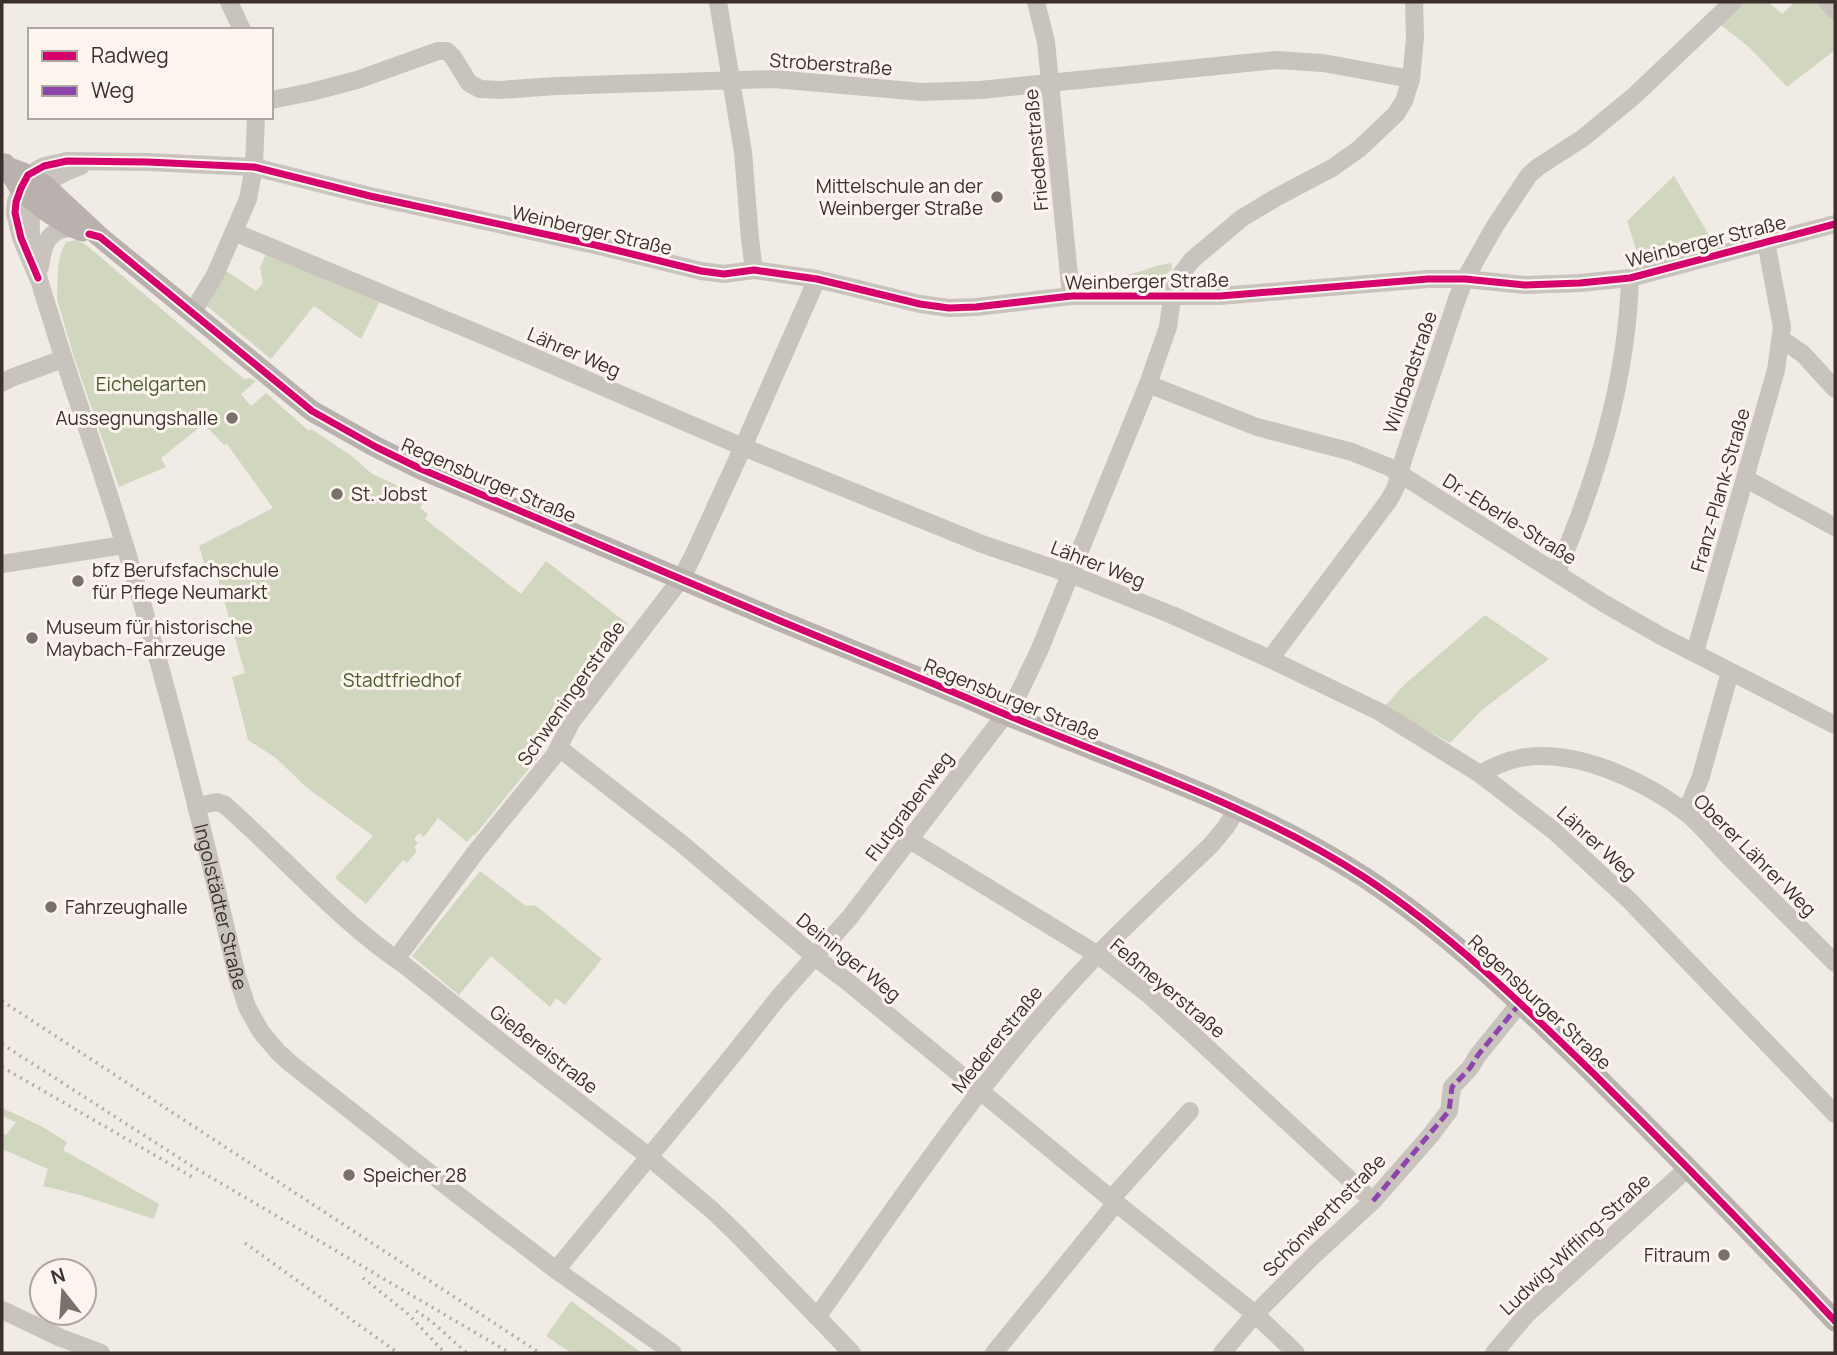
<svg xmlns="http://www.w3.org/2000/svg" width="1837" height="1355" font-family="Manrope,sans-serif">
<style>
.green{fill:#d1d6bf}
.lines{fill:none;stroke-linecap:round;stroke-linejoin:round}
.minor{stroke:#c9c3be;stroke-width:18}
.major{stroke:#b8b1ad;stroke-width:21}
.rail{stroke:#b1aca8;stroke-width:3.5;stroke-dasharray:2 5;stroke-linecap:butt}
.quiet{stroke:#8e44ad;stroke-width:5;stroke-dasharray:10 5;stroke-linecap:butt}
.cycleway-casing{stroke:#fbf5ee;stroke-width:11}
.cycleway{stroke:#d6006c;stroke-width:7}
.poi-dot{fill:#7a716c;stroke:#fbf5ee;stroke-width:2.5}
.labels{text-anchor:middle;stroke-width:6;stroke-linejoin:round;paint-order:stroke}
.street-label{font-size:19px;fill:#3b302b;stroke:#fbf5ee}
.poi-label{font-size:19px;fill:#3b302b;stroke:#fbf5ee;text-anchor:start}
.park-label{font-size:19px;fill:#4a5a2e;stroke:#fbf5ee}
</style>
<rect width="100%" height="100%" fill="#f0ebe5"/>
<!-- green -->
<path class="green" d="M 1743,2 L 1768,2 L 1782,14 L 1795,2 L 1819,2 L 1835,21 L 1835,50 L 1787,87 L 1750,48 L 1721,25 Z
M 1674,176 L 1715,245 L 1641,265 L 1627,221 Z
M 76,240 L 85,244 L 244,379 L 250,378 L 256,381 L 241,394 L 251,406 L 266,393 L 309,431 L 311,429 L 353,457 L 372,474 L 425,498 L 420,508 L 428,514 L 425,519 L 521,594 L 546,561 L 628,624 L 538,747 L 543,751 L 475,835 L 473,835 L 467,842 L 438,818 L 424,837 L 419,833 L 414,839 L 418,843 L 414,847 L 417,851 L 407,863 L 403,860 L 366,904 L 335,878 L 373,836 L 306,787 L 276,758 L 248,740 L 232,677 L 245,673 L 217,576 L 209,578 L 199,546 L 273,508 L 227,444 L 224,445 L 204,424 L 161,458 L 166,467 L 119,487 L 74,357 L 57,299 L 58,267 L 61,253 L 66,242 Z
M 267,251 L 380,301 L 361,339 L 314,306 L 271,359 L 207,306 L 223,269 L 256,291 L 263,283 L 260,268 Z
M 1172,263 L 1172,269 L 1148,289 L 1087,288 L 1160,265 Z
M 1485,615 L 1549,659 L 1482,710 L 1450,743 L 1384,707 L 1404,685 Z
M 480,871 L 526,906 L 535,905 L 602,959 L 565,1005 L 556,998 L 550,1007 L 491,956 L 459,995 L 412,956 Z
M 2,1108 L 41,1126 L 67,1142 L 63,1150 L 159,1204 L 154,1219 L 80,1195 L 43,1186 L 48,1169 L 2,1149 L 2,1135 L 7,1134 L 16,1122 L 2,1116 Z
M 571,1301 L 642,1353 L 571,1353 L 546,1336 Z"/>
<g class="lines">
<!-- minor -->
<g class="minor">
<path d="M 229,2 L 242,30"/>
<path d="M 718,2 L 743,152 L 750,239 L 754,270"/>
<path d="M 1036,2 L 1046,42 L 1071,296"/>
<path d="M 1827,2 L 1835,10"/>
<path d="M 271,100 L 311,92 L 357,80 L 438,51 L 447,51 L 453,57 L 469,83 L 480,89 L 499,90 L 556,86 L 774,79 L 922,92 L 980,90 L 1276,60 L 1323,63 L 1411,79"/>
<path id="s1" d="M 81,166 C 53,176 33,187 31,220 C 29,253 41,287 51,318 C 68,375 89,432 107,489 C 159,649 199,812 237,976 L 247,1007 L 261,1032 L 278,1052 L 290,1063 L 454,1192 L 556,1270 L 673,1353"/>
<path d="M 234,232 L 494,340 L 743,447 L 982,544 L 1070,574 L 1172,615 L 1270,659 L 1380,712 L 1480,774 L 1554,831 L 1630,901 L 1835,1114"/>
<path d="M 40,267 C 43,246 47,228 73,228"/>
<path d="M 38,278 L 21,238 L 15,213 L 16,202 L 21,188 L 28,175 L 44,166 L 67,161 L 148,162 L 254,167 L 370,196 L 595,245 L 701,271 L 724,274 L 754,270 L 817,279 L 920,304 L 949,308 L 976,307 L 1071,296 L 1220,296 L 1428,279 L 1465,279 L 1525,285 L 1580,283 L 1630,278 L 1835,224"/>
<path d="M 192,313 L 215,275 L 248,199 L 254,167 L 256,117"/>
<path d="M 1781,339 L 1803,354 L 1835,389"/>
<path d="M 2,383 L 11,378 L 63,359"/>
<path d="M 1148,384 L 1257,427 L 1352,452 L 1389,467 L 1605,604 L 1661,636 L 1835,725"/>
<path d="M 1746,479 L 1835,527"/>
<path d="M 2,564 L 124,545"/>
<path d="M 1557,572 C 1597,478 1627,380 1630,278"/>
<path d="M 1695,652 L 1776,370 L 1782,327 L 1766,242"/>
<path d="M 1270,659 L 1389,500 L 1396,487 L 1404,457 L 1457,299 L 1465,279 L 1495,226 L 1529,175 L 1538,167 L 1583,138 L 1634,96 L 1733,2"/>
<path d="M 559,748 L 681,843 L 820,961 L 848,982 L 1116,1203 L 1255,1314 L 1296,1353"/>
<path d="M 1480,774 C 1492,767 1505,761 1520,758 C 1574,748 1641,779 1684,811 C 1702,825 1717,845 1733,861 C 1767,895 1801,929 1835,963"/>
<path d="M 196,806 L 217,802 L 225,805 C 286,859 336,918 403,964 L 525,1061 L 643,1152 L 712,1210 L 738,1235 L 852,1353"/>
<path d="M 1686,813 L 1701,776 L 1730,672"/>
<path d="M 910,840 L 1098,955 L 1149,995 L 1188,1030 L 1373,1201"/>
<path d="M 396,959 L 475,853 L 554,756 L 572,721 L 681,579 L 693,556 L 743,447 L 817,279"/>
<path d="M 1111,1199 L 1190,1111"/>
<path d="M 556,1270 L 732,1056 L 778,998 L 850,917 L 1014,703 L 1039,651 L 1148,384 L 1168,327 L 1173,291 L 1179,277 L 1192,260 L 1242,218 L 1277,197 L 1332,168 L 1359,149 L 1396,114 L 1404,101 L 1411,79 L 1415,38 L 1414,2"/>
<path d="M 2,1310 L 61,1338 L 101,1353"/>
<path d="M 817,1317 C 895,1208 970,1095 1060,995 C 1107,942 1160,894 1211,845 L 1226,827 L 1237,809"/>
<path d="M 994,1353 L 1116,1203"/>
<path d="M 1222,1353 L 1255,1314 L 1314,1255 L 1373,1201 L 1430,1136 L 1449,1111 L 1452,1087 L 1470,1068 L 1478,1055 L 1521,1002"/>
<path d="M 1494,1353 L 1527,1314 L 1688,1168"/>
</g>
<!-- major -->
<path class="major" d="M 5,164 C 11,171 14,181 20,188 C 35,205 62,223 82,231
M 9,168 L 23,173 L 44,185 L 100,237 L 312,411 L 376,447 L 421,469 C 540,519 659,570 778,620 C 848,649 919,677 988,707 C 1114,761 1248,802 1364,877 C 1449,933 1521,1003 1594,1074 C 1676,1155 1756,1237 1835,1321"/>
<!-- rail -->
<path class="rail" d="M 2,1001 L 540,1353
M 2,1044 L 195,1168 L 510,1353
M 2,1067 L 194,1178
M 245,1243 L 398,1353
M 363,1278 L 406,1312 L 445,1353
M 416,1311 L 431,1321 L 467,1353"/>
<!-- quiet -->
<path class="quiet" d="M 1373,1201 L 1449,1111 L 1452,1087 L 1470,1068 L 1478,1055 L 1521,1002"/>
<defs>
<path id="cycleway" d="M 89,234 L 100,237 L 312,411 L 376,447 L 421,469 C 540,519 659,570 778,620 C 848,649 919,677 988,707 C 1114,761 1248,802 1364,877 C 1449,933 1521,1003 1594,1074 C 1676,1155 1756,1237 1835,1321
M 38,278 L 21,238 L 15,213 L 16,202 L 21,188 L 28,175 L 44,166 L 67,161 L 148,162 L 254,167 L 370,196 L 595,245 L 701,271 L 724,274 L 754,270 L 817,279 L 920,304 L 949,308 L 976,307 L 1071,296 L 1220,296 L 1428,279 L 1465,279 L 1525,285 L 1580,283 L 1630,278 L 1835,224"/>
</defs>
<!-- cycleway casing -->
<use href="#cycleway" class="cycleway-casing"/>
<!-- cycleway -->
<use href="#cycleway" class="cycleway"/>
</g>
<!-- markers -->
<g class="poi-dot">
<circle cx="997" cy="197" r="7"/>
<circle cx="232" cy="418" r="7"/>
<circle cx="337" cy="494" r="7"/>
<circle cx="78" cy="581" r="7"/>
<circle cx="32" cy="638" r="7"/>
<circle cx="51" cy="907" r="7"/>
<circle cx="349" cy="1175" r="7"/>
<circle cx="1724" cy="1255" r="7"/>
</g>
<g class="labels">
<!-- street labels -->
<g class="street-label">
<text transform="translate(831 64) rotate(4)" y="7">Stroberstraße</text>
<text transform="translate(1036 150) rotate(-95)" y="7">Friedenstraße</text>
<text transform="translate(592 230) rotate(13)" y="7">Weinberger Straße</text>
<text transform="translate(1706 241) rotate(-14)" y="7">Weinberger Straße</text>
<text transform="translate(1147 281) rotate(-1)" y="7">Weinberger Straße</text>
<text transform="translate(574 352) rotate(23)" y="7">Lährer Weg</text>
<text transform="translate(1410 372) rotate(-71)" y="7">Wildbadstraße</text>
<text transform="translate(489 480) rotate(23)" y="7">Regensburger Straße</text>
<text transform="translate(1720 490) rotate(-74)" y="7">Franz-Plank-Straße</text>
<text transform="translate(1510 519) rotate(32)" y="7">Dr.-Eberle-Straße</text>
<text transform="translate(1098 564) rotate(21)" y="7">Lährer Weg</text>
<text transform="translate(571 693) rotate(-55)" y="7">Schweningerstraße</text>
<text transform="translate(1012 699) rotate(22)" y="7">Regensburger Straße</text>
<text transform="translate(909 806) rotate(-53)" y="7">Flutgrabenweg</text>
<text transform="translate(1597 843) rotate(42)" y="7">Lährer Weg</text>
<text transform="translate(1755 855) rotate(45)" y="7">Oberer Lährer Weg</text>
<text dy="7" stroke="none"><textPath href="#s1" startOffset="793">Ingolstädter Straße</textPath></text>
<text transform="translate(849 957) rotate(39)" y="7">Deininger Weg</text>
<text transform="translate(1168 988) rotate(40)" y="7">Feßmeyerstraße</text>
<text transform="translate(1540 1002) rotate(43)" y="7">Regensburger Straße</text>
<text transform="translate(997 1039) rotate(-51)" y="7">Medererstraße</text>
<text transform="translate(544 1049) rotate(38)" y="7">Gießereistraße</text>
<text transform="translate(1324 1215) rotate(-45)" y="7">Schönwerthstraße</text>
<text transform="translate(1575 1244) rotate(-43)" y="7">Ludwig-Wifling-Straße</text>
</g>
<!-- poi labels -->
<g class="poi-label">
<text x="983" y="193" text-anchor="end">Mittelschule an der<tspan x="983" dy="22">Weinberger Straße</tspan></text>
<text x="218" y="425" text-anchor="end">Aussegnungshalle</text>
<text x="351" y="501">St. Jobst</text>
<text x="92" y="577">bfz Berufsfachschule<tspan x="92" dy="22">für Pflege Neumarkt</tspan></text>
<text x="46" y="634">Museum für historische<tspan x="46" dy="22">Maybach-Fahrzeuge</tspan></text>
<text x="65" y="914">Fahrzeughalle</text>
<text x="363" y="1182">Speicher 28</text>
<text x="1710" y="1262" text-anchor="end">Fitraum</text>
</g>
<!-- park labels -->
<g class="park-label">
<text x="151" y="391">Eichelgarten</text>
<text x="402" y="687">Stadtfriedhof</text>
</g>
</g>
<!-- border -->
<rect width="1837" height="1355" fill="none" stroke="#3b302b" stroke-width="7"/>
<!-- legend -->
<rect x="28" y="28" width="245" height="91" fill="#fbf5ee" stroke="#aea6a0" stroke-width="2"/>
<rect x="42" y="51" width="35" height="10" fill="#d6006c" stroke="#aea6a0" stroke-width="2"/>
<text x="91" y="63" font-size="21" fill="#3b302b">Radweg</text>
<rect x="42" y="86" width="35" height="10" fill="#8e44ad" stroke="#aea6a0" stroke-width="2"/>
<text x="91" y="98" font-size="21" fill="#3b302b">Weg</text>
<!-- north arrow -->
<g transform="translate(63 1292) rotate(343)"><circle r="33" fill="#fbf5ee" stroke="#aea6a0" stroke-width="2"/>
<path d="M0-5L12 26L0 18L-12 26Z" fill="#7a716c"/>
<text y="-10" font-size="19" font-weight="bold" text-anchor="middle" fill="#3b302b">N</text>
</g>
</svg>
